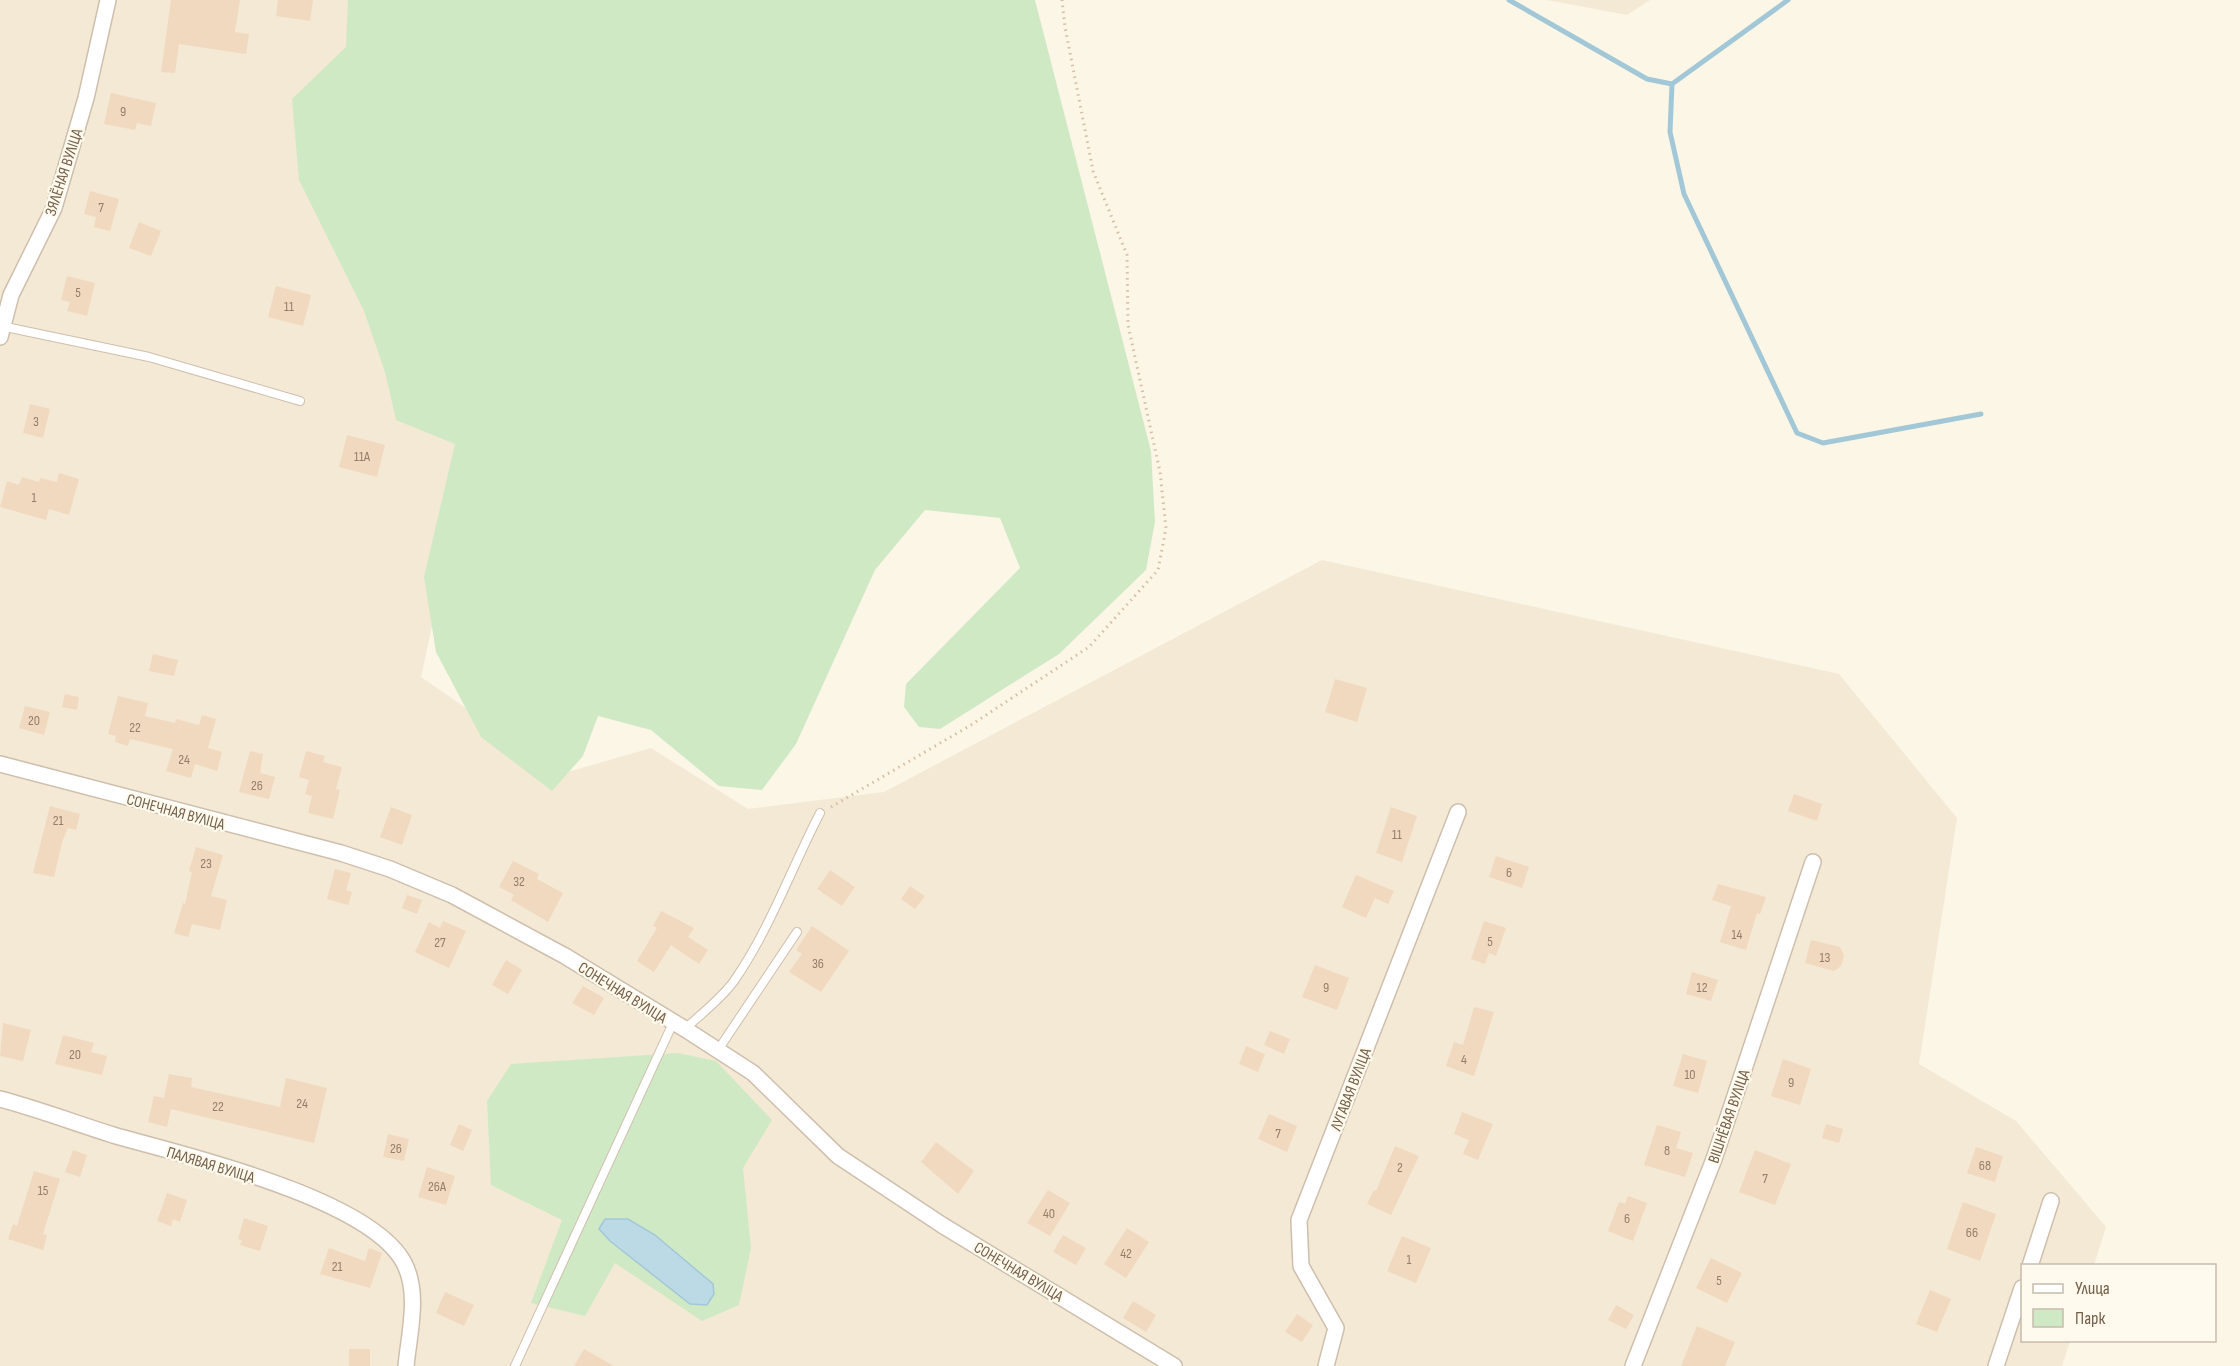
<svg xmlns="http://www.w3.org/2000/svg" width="2240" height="1366" font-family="'Sofia Sans Condensed',sans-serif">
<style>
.residential{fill:#f3e9d5}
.green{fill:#d0e9c5}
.water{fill:#bcdae5;stroke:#a2c8d7;stroke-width:1.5}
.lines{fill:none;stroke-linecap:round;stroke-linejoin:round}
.stream{stroke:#a2c8d7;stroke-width:5}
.building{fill:#f1d9bf}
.service-casing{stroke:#cebfad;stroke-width:10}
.minor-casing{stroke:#cebfad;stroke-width:18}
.path{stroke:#d6bda2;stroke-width:3;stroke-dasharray:1.5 4.5;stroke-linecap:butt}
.service{stroke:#fff;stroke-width:8}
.minor{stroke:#fff;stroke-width:15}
.labels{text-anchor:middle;stroke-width:4.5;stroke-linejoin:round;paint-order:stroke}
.number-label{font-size:14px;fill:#947e69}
.street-label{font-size:16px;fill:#75604c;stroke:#fffaed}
</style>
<rect width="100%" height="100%" fill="#fcf6e7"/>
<!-- residential -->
<path class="residential" d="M 0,0 L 384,0 L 473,437 L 421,677 L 561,774 L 651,748 L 748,809 L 884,792 L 1322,560 L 1839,674 L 1957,818 L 1919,1064 L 2016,1121 L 2106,1227 L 2094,1265 L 2022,1266 L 2022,1340 L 2070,1341 L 2062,1366 L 0,1366 Z
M 1547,0 L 1650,0 L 1627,15 Z"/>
<!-- green -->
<path class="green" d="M 348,0 L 1035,0 L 1151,451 L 1155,522 L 1146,570 L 1059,654 L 940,729 L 919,727 L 904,707 L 906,684 L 1020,568 L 1000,518 L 925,510 L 875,570 L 796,744 L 762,790 L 719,786 L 651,730 L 598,716 L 583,756 L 552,791 L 481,737 L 436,652 L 424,577 L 455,444 L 396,420 L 385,372 L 364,311 L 299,180 L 292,99 L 346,47 Z
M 678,1053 L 716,1061 L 772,1120 L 743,1168 L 751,1248 L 739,1305 L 702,1321 L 615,1263 L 585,1316 L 531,1303 L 562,1220 L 491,1185 L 487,1101 L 511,1064 Z"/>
<!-- water -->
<path class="water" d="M 605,1219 L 628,1219 L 655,1235 L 713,1284 L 714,1294 L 707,1305 L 690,1304 L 610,1241 L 599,1229 Z"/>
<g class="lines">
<!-- stream -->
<path class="stream" d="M 1509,0 L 1647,79 L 1672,84
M 1788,0 L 1672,84 L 1670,132 L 1684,194 L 1797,433 L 1823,443 L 1981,414"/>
</g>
<!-- building -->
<path class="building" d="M 171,0 L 240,0 L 235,32 L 249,34 L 246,54 L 179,44 L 175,73 L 161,72 Z
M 278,0 L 313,0 L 310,21 L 276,16 Z
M 111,93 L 156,103 L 151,126 L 137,123 L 135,130 L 104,124 Z
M 90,191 L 119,199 L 110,231 L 94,227 L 96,217 L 84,214 Z
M 139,222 L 161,231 L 151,256 L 129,248 Z
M 67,276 L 95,283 L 87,316 L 67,311 L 70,302 L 61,300 Z
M 276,286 L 311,295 L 303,326 L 268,317 Z
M 30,404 L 50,409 L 43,438 L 23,433 Z
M 347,435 L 385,445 L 377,477 L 339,467 Z
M 59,473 L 79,479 L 69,515 L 49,509 L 46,520 L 0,507 L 7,481 L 19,485 L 22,477 L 39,482 L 40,478 L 57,482 Z
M 153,654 L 178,660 L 174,676 L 149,671 Z
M 1335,679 L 1367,688 L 1357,722 L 1325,712 Z
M 65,694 L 79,697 L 77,710 L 62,707 Z
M 118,696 L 148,703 L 145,716 L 175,723 L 176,719 L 199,725 L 202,715 L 216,719 L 208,748 L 222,752 L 217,771 L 195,764 L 191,778 L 166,771 L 173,749 L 130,739 L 128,746 L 115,742 L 116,736 L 108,734 Z
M 25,706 L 50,712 L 44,735 L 19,728 Z
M 250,751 L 263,754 L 260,773 L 275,777 L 269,799 L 239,792 Z
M 306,751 L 325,756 L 323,762 L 342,767 L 336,789 L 340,790 L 333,819 L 308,813 L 312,796 L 305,794 L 309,780 L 299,777 Z
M 1794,794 L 1822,804 L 1817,821 L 1788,811 Z
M 50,806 L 80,814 L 76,830 L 68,828 L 62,842 L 54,877 L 33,873 Z
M 391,807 L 412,815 L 402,845 L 380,837 Z
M 1391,807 L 1417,816 L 1402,862 L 1376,853 Z
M 196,847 L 223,855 L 211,896 L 227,900 L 220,930 L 192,924 L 188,937 L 174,933 L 183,903 L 185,904 L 192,872 L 189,871 Z
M 1496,856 L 1529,867 L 1522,888 L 1489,877 Z
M 513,861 L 539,874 L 537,879 L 563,893 L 548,922 L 511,900 L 514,895 L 499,887 Z
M 335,869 L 351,873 L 346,890 L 352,892 L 348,905 L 327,899 Z
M 830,870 L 855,887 L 842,906 L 817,889 Z
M 1356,875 L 1394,891 L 1388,904 L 1375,898 L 1366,918 L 1342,907 Z
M 1718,884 L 1766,897 L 1760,914 L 1757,913 L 1746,950 L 1720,942 L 1731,906 L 1712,900 Z
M 910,886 L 925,896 L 915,909 L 901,899 Z
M 407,895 L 422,900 L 417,914 L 402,908 Z
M 661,911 L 694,928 L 688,937 L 708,950 L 699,964 L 671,945 L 654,972 L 637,961 L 657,928 L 653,926 Z
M 443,921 L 466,931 L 449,968 L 415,952 L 429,922 L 440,928 Z
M 1484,921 L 1506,928 L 1496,956 L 1489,953 L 1485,964 L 1471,959 Z
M 812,926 L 849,951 L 821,992 L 789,972 L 802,954 L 796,950 Z
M 1811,940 L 1840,947 L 1844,955 L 1841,966 L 1834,971 L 1805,963 Z
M 506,960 L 522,970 L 508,994 L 492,985 Z
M 1315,965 L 1349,978 L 1337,1010 L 1302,997 Z
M 1692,972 L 1718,980 L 1711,1001 L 1686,994 Z
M 583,986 L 604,998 L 594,1015 L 572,1003 Z
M 1474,1007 L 1494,1012 L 1474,1076 L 1446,1066 L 1454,1042 L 1463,1045 Z
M 3,1023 L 31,1030 L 23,1061 L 0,1056 Z
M 1270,1031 L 1290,1039 L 1284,1054 L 1264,1045 Z
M 63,1035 L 94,1043 L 91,1052 L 107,1056 L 102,1075 L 55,1064 Z
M 1246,1046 L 1265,1054 L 1258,1072 L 1239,1064 Z
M 1683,1054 L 1707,1061 L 1698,1093 L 1673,1086 Z
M 1783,1059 L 1811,1069 L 1800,1105 L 1771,1096 Z
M 169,1074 L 192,1078 L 191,1087 L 280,1107 L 286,1078 L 327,1088 L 314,1143 L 171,1109 L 167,1127 L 148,1122 L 154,1096 L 164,1098 Z
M 1462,1112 L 1493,1124 L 1478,1160 L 1463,1154 L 1469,1140 L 1454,1134 Z
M 1269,1114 L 1297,1126 L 1287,1152 L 1258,1139 Z
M 459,1124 L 472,1130 L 463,1151 L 450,1145 Z
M 1826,1124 L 1843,1129 L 1839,1143 L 1822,1138 Z
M 1657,1125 L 1681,1132 L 1676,1148 L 1693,1153 L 1685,1177 L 1644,1165 Z
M 388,1134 L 409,1139 L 404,1161 L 383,1157 Z
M 936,1142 L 974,1171 L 958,1194 L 921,1162 Z
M 1395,1146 L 1419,1156 L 1391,1215 L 1367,1204 L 1374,1190 L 1376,1191 Z
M 1976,1147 L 2003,1156 L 1995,1182 L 1967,1173 Z
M 73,1150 L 87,1155 L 80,1177 L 65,1172 Z
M 1755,1150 L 1791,1164 L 1775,1205 L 1739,1192 Z
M 427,1167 L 455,1176 L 446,1205 L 418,1197 Z
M 34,1171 L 60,1179 L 43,1234 L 47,1235 L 43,1250 L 8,1239 L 13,1224 L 17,1226 Z
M 1048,1190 L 1070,1203 L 1050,1236 L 1027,1223 Z
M 167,1193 L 187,1200 L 180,1222 L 173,1219 L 171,1226 L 157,1221 Z
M 1628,1196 L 1647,1203 L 1633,1241 L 1608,1231 L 1619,1202 L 1625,1204 Z
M 1963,1202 L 1996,1214 L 1980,1261 L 1947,1249 Z
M 244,1218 L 268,1226 L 260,1251 L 240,1245 L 242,1240 L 238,1239 Z
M 1127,1228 L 1149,1242 L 1126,1278 L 1104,1264 Z
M 1063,1235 L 1086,1248 L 1076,1265 L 1053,1252 Z
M 1402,1236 L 1431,1248 L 1416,1283 L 1387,1271 Z
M 329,1248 L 365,1261 L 369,1248 L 382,1253 L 370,1288 L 320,1274 Z
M 1711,1258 L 1742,1273 L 1727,1303 L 1696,1288 Z
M 1930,1290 L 1951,1299 L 1937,1332 L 1916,1324 Z
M 445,1292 L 474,1305 L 464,1326 L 436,1313 Z
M 1133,1301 L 1156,1315 L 1146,1332 L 1123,1318 Z
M 1616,1305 L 1634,1315 L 1626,1329 L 1608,1320 Z
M 1297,1314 L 1313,1325 L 1302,1342 L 1285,1332 Z
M 1697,1326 L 1735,1342 L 1725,1366 L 1681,1366 Z
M 349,1349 L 370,1349 L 370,1366 L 349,1366 Z
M 584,1349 L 614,1366 L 574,1366 Z"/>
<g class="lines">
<defs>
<path id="service" d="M 1,326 L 149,357 L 300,401
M 685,1029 C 701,1014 722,998 734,981 C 770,929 791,869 820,813
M 718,1050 L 797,932
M 515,1366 L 673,1023"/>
<path id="minor" d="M 0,337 L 11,295 L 54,208 L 86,98 L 108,0
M 0,764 L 341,853 L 390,869 L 452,895 L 565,956 L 685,1029 L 753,1073 L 838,1156 L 942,1225 L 1174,1366
M 0,1099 C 38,1109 75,1123 113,1135 C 183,1155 370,1198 404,1263 C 420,1293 409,1334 406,1366
M 2030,1266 L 2051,1201
M 1326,1366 L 1336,1328 L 1301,1266 L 1299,1220 L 1458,812
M 1633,1366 L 1714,1159 L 1813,862
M 1996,1366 L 2022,1288"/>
</defs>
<!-- service casing -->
<use href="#service" class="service-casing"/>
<!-- minor casing -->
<use href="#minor" class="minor-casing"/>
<!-- path -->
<path class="path" d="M 831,807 L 971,725 L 1089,647 L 1158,570 L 1166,528 L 1160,472 L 1128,325 L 1127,255 L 1093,171 L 1065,27 L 1062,0"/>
<!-- service -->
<use href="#service" class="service"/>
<!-- minor -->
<use href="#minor" class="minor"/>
</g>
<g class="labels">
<!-- number labels -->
<g class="number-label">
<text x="123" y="116">9</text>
<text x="101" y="212">7</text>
<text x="78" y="297">5</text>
<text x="289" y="311">11</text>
<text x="36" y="426">3</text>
<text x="362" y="461">11А</text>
<text x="34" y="502">1</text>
<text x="34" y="725">20</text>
<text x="135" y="732">22</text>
<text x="184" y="764">24</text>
<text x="257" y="790">26</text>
<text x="58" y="825">21</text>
<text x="1397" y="839">11</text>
<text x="206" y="868">23</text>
<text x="1509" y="877">6</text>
<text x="519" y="886">32</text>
<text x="1737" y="939">14</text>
<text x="1490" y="946">5</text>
<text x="440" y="947">27</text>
<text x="1825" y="962">13</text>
<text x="818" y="968">36</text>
<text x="1326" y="992">9</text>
<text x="1702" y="992">12</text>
<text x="75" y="1059">20</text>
<text x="1464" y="1064">4</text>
<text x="1690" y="1079">10</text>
<text x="1791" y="1087">9</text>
<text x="302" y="1108">24</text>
<text x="218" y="1111">22</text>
<text x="1278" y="1138">7</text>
<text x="396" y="1153">26</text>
<text x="1667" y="1155">8</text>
<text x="1985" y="1170">68</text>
<text x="1400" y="1172">2</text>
<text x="1765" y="1183">7</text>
<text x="437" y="1191">26А</text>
<text x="43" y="1195">15</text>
<text x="1049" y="1218">40</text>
<text x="1627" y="1223">6</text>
<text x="1972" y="1237">66</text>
<text x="1126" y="1258">42</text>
<text x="1409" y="1264">1</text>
<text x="337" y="1271">21</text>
<text x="1719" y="1285">5</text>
</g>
<!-- street labels -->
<g class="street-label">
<text transform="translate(63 172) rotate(-72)" y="6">ЗЯЛЁНАЯ ВУЛІЦА</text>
<text transform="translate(176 811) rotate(15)" y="6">СОНЕЧНАЯ ВУЛІЦА</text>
<text transform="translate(623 992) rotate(32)" y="6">СОНЕЧНАЯ ВУЛІЦА</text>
<text transform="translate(1350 1089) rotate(-69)" y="6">ЛУГАВАЯ ВУЛІЦА</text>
<text transform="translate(1728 1116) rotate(-71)" y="6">ВІШНЁВАЯ ВУЛІЦА</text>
<text transform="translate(211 1164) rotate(17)" y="6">ПАЛЯВАЯ ВУЛІЦА</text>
<text transform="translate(1019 1271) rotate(31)" y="6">СОНЕЧНАЯ ВУЛІЦА</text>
</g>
</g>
<!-- legend -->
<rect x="2021" y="1264" width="195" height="78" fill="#fffaed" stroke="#c8bcad" stroke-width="1.5"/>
<rect x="2033" y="1284" width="30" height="9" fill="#ffffff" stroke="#c8bcad" stroke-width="1.5"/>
<text x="2075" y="1294" font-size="18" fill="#75604c">Улица</text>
<rect x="2033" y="1309" width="30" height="18" fill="#d0e9c5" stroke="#c8bcad" stroke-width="1.5"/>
<text x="2075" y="1324" font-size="18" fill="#75604c">Парк</text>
</svg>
